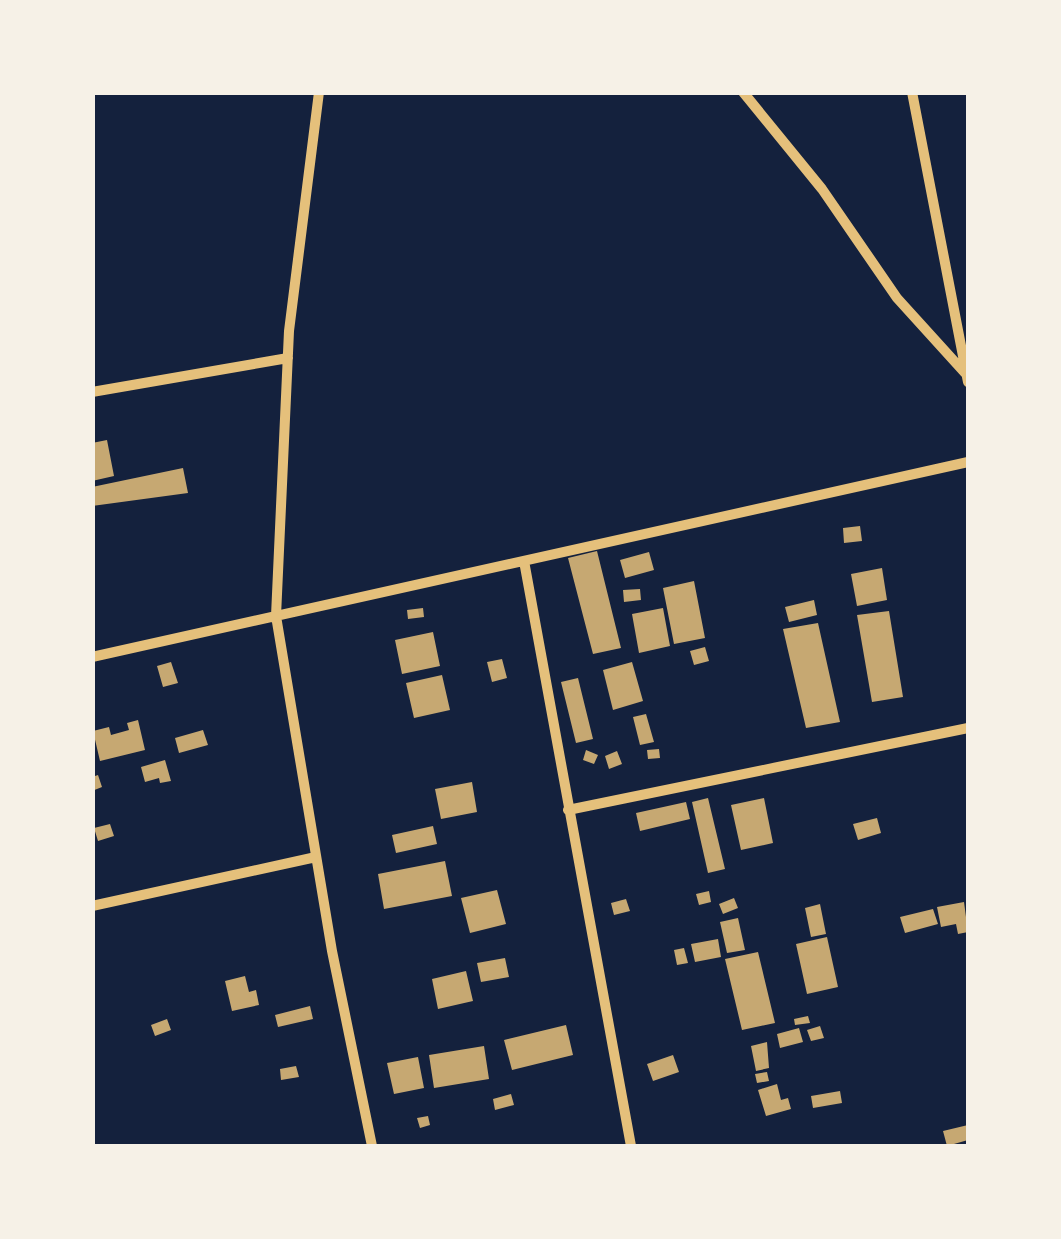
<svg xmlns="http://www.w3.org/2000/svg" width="1061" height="1239" font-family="'Varela Round',sans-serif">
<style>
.building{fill:#c6a872}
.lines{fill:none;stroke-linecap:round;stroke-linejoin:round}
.minor{stroke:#e5c07b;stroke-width:10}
</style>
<rect width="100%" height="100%" fill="#14213d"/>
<!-- building -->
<path class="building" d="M 107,440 L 114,476 L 92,481 L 92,443 Z
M 183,468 L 188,493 L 92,506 L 92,487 Z
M 860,526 L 862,541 L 844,543 L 843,528 Z
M 597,551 L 621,648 L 593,654 L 568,558 Z
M 649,552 L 654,570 L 625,578 L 620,560 Z
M 882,568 L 887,600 L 857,606 L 851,574 Z
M 694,581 L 705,638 L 674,644 L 663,588 Z
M 640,589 L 641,600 L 624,602 L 623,590 Z
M 814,600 L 817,615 L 789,622 L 785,607 Z
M 423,608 L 424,617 L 408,619 L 407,610 Z
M 663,608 L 670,646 L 639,653 L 632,614 Z
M 889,611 L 903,697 L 872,702 L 857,615 Z
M 818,623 L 840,722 L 806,728 L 783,629 Z
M 433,632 L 440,666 L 402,674 L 395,640 Z
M 705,647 L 709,661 L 694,665 L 690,651 Z
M 502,659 L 507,678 L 492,682 L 487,662 Z
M 171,662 L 178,683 L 163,687 L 157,666 Z
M 632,662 L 643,701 L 613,710 L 603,670 Z
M 442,675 L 450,710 L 414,718 L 406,683 Z
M 578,678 L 593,739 L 576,743 L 561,682 Z
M 646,714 L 654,742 L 640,745 L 633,717 Z
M 138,720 L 145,750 L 100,761 L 93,731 L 109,727 L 111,735 L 129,730 L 127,723 Z
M 203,730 L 208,745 L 179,753 L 175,738 Z
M 659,749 L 660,758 L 648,759 L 647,750 Z
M 586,750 L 598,755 L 594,764 L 583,760 Z
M 617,751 L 622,764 L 609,769 L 605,756 Z
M 165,760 L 171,781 L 160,783 L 159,778 L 145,782 L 141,767 Z
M 98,775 L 102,787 L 92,791 L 92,777 Z
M 472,782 L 477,812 L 441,819 L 435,789 Z
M 708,798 L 725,869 L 708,873 L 692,802 Z
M 764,798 L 773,843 L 741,850 L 731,805 Z
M 686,802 L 690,819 L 640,831 L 636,813 Z
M 877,818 L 881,833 L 858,840 L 853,824 Z
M 110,824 L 114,836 L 98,841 L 94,828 Z
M 433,826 L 437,844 L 396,853 L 392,835 Z
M 445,861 L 452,896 L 384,909 L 378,874 Z
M 497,890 L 506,924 L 470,933 L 461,898 Z
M 709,891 L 711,902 L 699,905 L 696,894 Z
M 734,898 L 738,908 L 723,914 L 719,904 Z
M 626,899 L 630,911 L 614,915 L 611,903 Z
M 964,902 L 968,932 L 958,934 L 956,924 L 941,927 L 937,907 Z
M 820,904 L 826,934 L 811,937 L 805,908 Z
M 933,909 L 938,924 L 905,933 L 900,917 Z
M 738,918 L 745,950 L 727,953 L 720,922 Z
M 827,937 L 838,987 L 807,994 L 796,944 Z
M 718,939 L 721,957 L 695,962 L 691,944 Z
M 684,948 L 688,963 L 677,965 L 674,950 Z
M 758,952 L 775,1023 L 742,1030 L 725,959 Z
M 505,958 L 509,977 L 481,982 L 477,963 Z
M 466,971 L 473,1001 L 438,1009 L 432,979 Z
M 245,976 L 249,992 L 256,990 L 259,1005 L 232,1011 L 225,981 Z
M 310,1006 L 313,1019 L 278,1027 L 275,1015 Z
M 808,1016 L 810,1023 L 795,1025 L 794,1019 Z
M 167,1019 L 171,1030 L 155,1036 L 151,1025 Z
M 566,1025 L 573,1055 L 512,1070 L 504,1040 Z
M 820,1026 L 824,1038 L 811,1041 L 807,1030 Z
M 799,1028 L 803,1042 L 780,1048 L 777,1034 Z
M 767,1042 L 769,1068 L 756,1071 L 751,1046 Z
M 484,1046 L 489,1079 L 434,1088 L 429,1055 Z
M 673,1055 L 679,1072 L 653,1081 L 647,1064 Z
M 418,1057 L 424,1088 L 394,1094 L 387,1063 Z
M 296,1066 L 299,1077 L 281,1080 L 280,1069 Z
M 767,1072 L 769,1081 L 757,1083 L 755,1074 Z
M 777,1084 L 781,1100 L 788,1098 L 791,1109 L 766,1116 L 758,1090 Z
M 840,1091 L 842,1103 L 813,1108 L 811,1096 Z
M 511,1094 L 514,1105 L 495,1110 L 493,1099 Z
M 428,1116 L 430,1125 L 420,1128 L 417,1118 Z
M 968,1125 L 968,1140 L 947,1146 L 943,1131 Z"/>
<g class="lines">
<!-- minor -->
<path class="minor" d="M 319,92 L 289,331 L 276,616 L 332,951 L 372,1146
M 743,92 L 822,189 L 897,298 L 965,373
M 912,92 L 968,382
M 92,392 L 288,358
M 524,561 L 631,1146
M 92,657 L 968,462
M 568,810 L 968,728
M 92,906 L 316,857"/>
</g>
<!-- border -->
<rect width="1061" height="1239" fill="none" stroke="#f6f1e7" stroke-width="190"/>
</svg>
